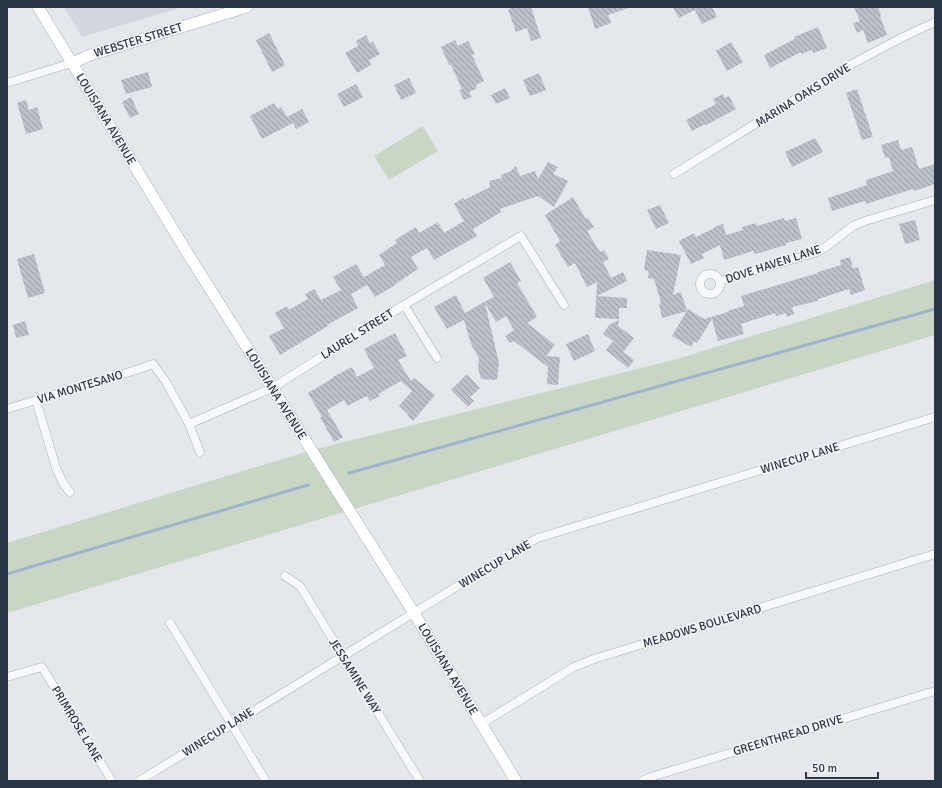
<svg xmlns="http://www.w3.org/2000/svg" width="942" height="788" font-family="Signika,sans-serif">
<style>
.built{fill:#d2d6de}
.green{fill:#c9d6c5}
.lines{fill:none;stroke-linecap:round;stroke-linejoin:round}
.stream{stroke:#9fb4cc;stroke-width:3}
.building{fill:url(#building-back-hatch)}
.street-casing{stroke:#a9aeb7;stroke-width:9}
.secondary-casing{stroke:#a9aeb7;stroke-width:12}
.street{stroke:#f7f8fa;stroke-width:8}
.secondary{stroke:#fff;stroke-width:11}
.labels{text-anchor:middle;stroke-width:3;stroke-linejoin:round;paint-order:stroke}
.street-label{font-size:12px;fill:#2b3445;stroke:#f4f6f9}
</style>
<defs>
<pattern id="building-back-hatch" width="6" height="6" patternUnits="userSpaceOnUse"><rect width="6" height="6" fill="#bbc0ca"/><path d="M-1 5l2 2M0 0l6 6M5-1l2 2" fill="none" stroke="#989da6"/></pattern>
</defs>
<rect width="100%" height="100%" fill="#e4e7ec"/>
<!-- built -->
<path class="built" d="M 64,7 L 183,7 L 82,37 Z"/>
<!-- green -->
<path class="green" d="M 423,126 L 438,151 L 389,180 L 374,156 Z
M 935,280 L 935,335 L 7,613 L 7,543 L 289,457 L 332,445 L 677,359 Z"/>
<g class="lines">
<!-- stream -->
<path class="stream" d="M 349,473 L 935,309
M 7,574 L 308,485"/>
</g>
<!-- building -->
<path class="building" d="M 515,7 L 531,7 L 541,38 L 531,41 L 527,28 L 516,32 L 508,9 Z
M 588,7 L 628,7 L 628,8 L 608,15 L 611,23 L 595,29 Z
M 673,7 L 712,7 L 717,17 L 702,24 L 695,10 L 679,18 Z
M 854,7 L 878,7 L 881,15 L 880,16 L 887,35 L 868,43 L 863,30 L 857,33 L 853,23 L 860,21 Z
M 818,27 L 827,48 L 814,53 L 812,50 L 801,54 L 801,52 L 770,68 L 764,55 L 795,39 L 794,37 Z
M 269,33 L 285,65 L 272,72 L 256,40 Z
M 366,35 L 370,43 L 373,42 L 380,54 L 369,60 L 371,65 L 357,73 L 345,53 L 358,46 L 356,41 Z
M 455,40 L 458,46 L 468,41 L 475,54 L 472,55 L 484,81 L 476,85 L 477,89 L 469,92 L 472,97 L 464,100 L 459,90 L 462,89 L 451,65 L 449,65 L 441,47 Z
M 731,42 L 743,62 L 727,71 L 716,51 Z
M 148,72 L 152,87 L 126,94 L 121,80 Z
M 539,73 L 546,90 L 530,96 L 523,80 Z
M 409,78 L 416,93 L 401,100 L 394,85 Z
M 356,84 L 363,97 L 344,107 L 337,94 Z
M 505,88 L 510,98 L 496,104 L 491,95 Z
M 857,89 L 873,137 L 862,140 L 846,93 Z
M 723,94 L 725,98 L 729,96 L 736,109 L 706,125 L 705,124 L 692,131 L 686,120 L 716,104 L 713,99 Z
M 131,97 L 139,114 L 130,118 L 122,102 Z
M 26,100 L 29,110 L 37,107 L 43,129 L 26,134 L 17,103 Z
M 274,103 L 278,109 L 281,107 L 287,117 L 302,109 L 309,122 L 296,129 L 293,123 L 262,139 L 250,116 Z
M 815,138 L 823,152 L 792,167 L 785,152 Z
M 898,140 L 901,150 L 912,147 L 919,169 L 935,164 L 935,184 L 914,191 L 913,189 L 866,204 L 865,201 L 832,211 L 828,198 L 867,185 L 866,180 L 893,171 L 889,157 L 885,158 L 881,145 Z
M 548,162 L 558,167 L 553,174 L 568,181 L 554,207 L 538,196 L 500,209 L 501,212 L 473,229 L 477,236 L 434,260 L 427,248 L 411,257 L 418,269 L 394,285 L 394,286 L 375,297 L 367,285 L 351,294 L 358,308 L 327,325 L 328,326 L 280,355 L 269,336 L 284,328 L 275,313 L 287,306 L 289,310 L 308,299 L 305,294 L 314,289 L 321,300 L 341,290 L 333,277 L 356,264 L 364,277 L 385,265 L 379,255 L 397,243 L 395,240 L 416,227 L 419,233 L 438,222 L 444,233 L 464,221 L 454,204 L 463,198 L 464,200 L 490,187 L 489,181 L 502,178 L 501,175 L 509,172 L 516,166 L 520,176 L 535,171 L 538,179 Z
M 573,197 L 586,219 L 588,218 L 594,227 L 587,231 L 600,252 L 604,250 L 609,259 L 603,262 L 611,278 L 623,272 L 627,281 L 597,296 L 627,298 L 627,308 L 619,308 L 619,319 L 595,318 L 597,282 L 587,287 L 575,263 L 568,267 L 555,245 L 560,241 L 545,215 Z
M 660,205 L 669,223 L 656,229 L 647,210 Z
M 784,218 L 785,221 L 796,218 L 802,239 L 786,243 L 786,245 L 755,254 L 753,251 L 724,260 L 720,245 L 702,254 L 704,258 L 691,264 L 679,241 L 694,233 L 696,237 L 714,228 L 714,227 L 723,224 L 726,235 L 743,230 L 742,227 L 756,223 L 757,226 Z
M 915,220 L 920,240 L 905,244 L 899,224 Z
M 647,250 L 681,255 L 673,295 L 681,292 L 687,311 L 662,318 L 659,304 L 661,303 L 654,279 L 648,278 L 649,271 L 644,270 Z
M 34,254 L 45,293 L 28,298 L 17,259 Z
M 850,257 L 853,268 L 858,267 L 865,290 L 851,295 L 849,289 L 818,299 L 818,301 L 792,307 L 794,314 L 787,317 L 786,313 L 776,316 L 775,313 L 741,324 L 744,334 L 718,341 L 712,319 L 697,343 L 694,341 L 691,347 L 672,336 L 688,309 L 704,319 L 728,312 L 727,311 L 744,306 L 741,296 L 794,280 L 818,273 L 818,272 L 841,265 L 840,260 Z
M 510,262 L 521,281 L 517,283 L 537,317 L 527,323 L 555,345 L 546,356 L 560,357 L 558,385 L 547,384 L 548,367 L 514,341 L 510,343 L 505,336 L 514,330 L 506,316 L 496,322 L 485,303 L 499,363 L 497,380 L 481,379 L 478,368 L 479,358 L 471,344 L 464,320 L 447,329 L 434,307 L 456,295 L 465,313 L 484,302 L 494,297 L 483,278 Z
M 619,320 L 618,326 L 634,338 L 623,352 L 634,360 L 628,368 L 606,350 L 613,341 L 603,334 L 609,325 Z
M 25,321 L 29,335 L 16,338 L 13,325 Z
M 395,333 L 407,356 L 398,360 L 411,381 L 414,378 L 435,395 L 413,421 L 407,415 L 408,414 L 399,406 L 412,391 L 401,381 L 378,394 L 380,396 L 370,401 L 367,396 L 347,406 L 344,400 L 327,410 L 343,437 L 334,442 L 320,417 L 322,417 L 308,393 L 333,378 L 333,377 L 352,367 L 357,377 L 374,368 L 364,349 Z
M 588,334 L 595,351 L 574,361 L 566,344 Z
M 467,374 L 480,388 L 470,397 L 474,401 L 468,407 L 451,390 Z"/>
<g class="lines">
<defs>
<path id="street" d="M 7,83 L 72,63
M 674,174 L 852,64 L 901,38 L 935,22
M700 284a10 10 0 1 1 20 0a10 10 0 1 1-20 0Z
M 720,281 L 817,252 L 827,246 L 853,226 L 865,221 L 935,200
M 404,305 L 437,358
M 36,400 L 56,468 L 63,483 L 70,492
M 7,409 L 136,370 L 153,364 L 166,382 L 189,424 L 200,452
M 189,424 L 256,395 L 272,388 L 404,305 L 521,236 L 564,305
M 285,576 L 300,586 L 420,781
M 170,623 L 266,781
M 7,677 L 42,667 L 112,781
M 481,724 L 574,667 L 594,659 L 935,554
M 139,781 L 505,557 L 524,545 L 538,538 L 935,417
M 642,781 L 651,777 L 935,691"/>
<path id="secondary" d="M 38,7 L 188,254 L 414,613 L 516,781
M 72,63 L 90,55 L 247,7"/>
</defs>
<!-- street casing -->
<use href="#street" class="street-casing"/>
<!-- secondary casing -->
<use href="#secondary" class="secondary-casing"/>
<!-- street -->
<use href="#street" class="street"/>
<!-- secondary -->
<use href="#secondary" class="secondary"/>
</g>
<g class="labels">
<!-- street labels -->
<g class="street-label">
<text transform="translate(138 40) rotate(-17)" y="4">WEBSTER STREET</text>
<text transform="translate(803 95) rotate(-32)" y="4">MARINA OAKS DRIVE</text>
<text transform="translate(106 119) rotate(59)" y="4">LOUISIANA AVENUE</text>
<text transform="translate(773 264) rotate(-18)" y="4">DOVE HAVEN LANE</text>
<text transform="translate(357 334) rotate(-32)" y="4">LAUREL STREET</text>
<text transform="translate(80 387) rotate(-17)" y="4">VIA MONTESANO</text>
<text transform="translate(276 394) rotate(58)" y="4">LOUISIANA AVENUE</text>
<text transform="translate(800 458) rotate(-17)" y="4">WINECUP LANE</text>
<text transform="translate(495 564) rotate(-31)" y="4">WINECUP LANE</text>
<text transform="translate(702 626) rotate(-17)" y="4">MEADOWS BOULEVARD</text>
<text transform="translate(448 669) rotate(59)" y="4">LOUISIANA AVENUE</text>
<text transform="translate(355 676) rotate(58)" y="4">JESSAMINE WAY</text>
<text transform="translate(77 724) rotate(59)" y="4">PRIMROSE LANE</text>
<text transform="translate(218 732) rotate(-32)" y="4">WINECUP LANE</text>
<text transform="translate(788 735) rotate(-17)" y="4">GREENTHREAD DRIVE</text>
</g>
</g>
<!-- border -->
<rect width="942" height="788" fill="none" stroke="#2b3445" stroke-width="16"/>
<!-- scale -->
<path d="M806 772v6h72v-6" fill="none" stroke="#2b3445" stroke-width="2"/>
<text x="812" y="772" font-size="12" fill="#2b3445" stroke="#f4f6f9" stroke-width="3" paint-order="stroke">50 m</text>
</svg>
